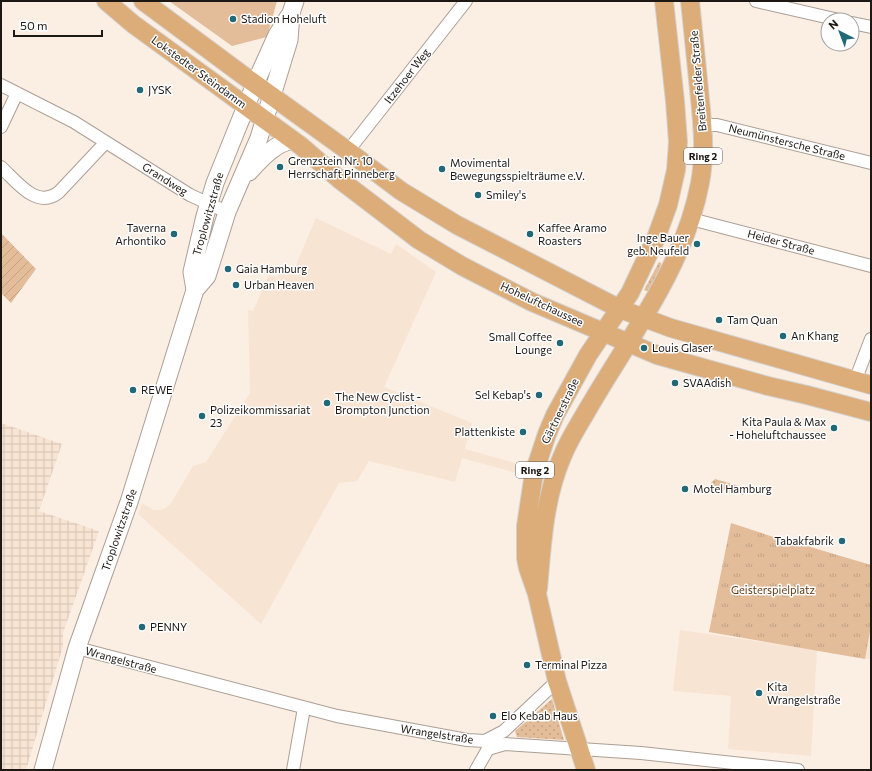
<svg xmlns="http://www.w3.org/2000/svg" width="872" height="771" font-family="Commissioner,sans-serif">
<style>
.built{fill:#f8e4d3}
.industrial{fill:url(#industrial-grid)}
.grass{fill:url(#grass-dots)}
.park{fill:url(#park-tufts)}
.garden{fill:url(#garden-furrows)}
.pitch{fill:#e3bc9a}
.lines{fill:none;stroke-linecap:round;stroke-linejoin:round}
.street-casing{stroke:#ac9f95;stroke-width:14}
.secondary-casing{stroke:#ac9f95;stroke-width:19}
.primary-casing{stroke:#d2d1d0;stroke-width:20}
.street{stroke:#fff;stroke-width:12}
.secondary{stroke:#fff;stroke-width:17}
.primary{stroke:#dcad79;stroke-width:18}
.poi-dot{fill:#226977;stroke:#fefefe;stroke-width:1.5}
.labels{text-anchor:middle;stroke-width:3;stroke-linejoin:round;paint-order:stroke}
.shield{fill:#fefefe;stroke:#605d5a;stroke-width:1}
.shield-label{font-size:10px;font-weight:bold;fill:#1d1814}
.poi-label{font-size:11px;fill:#1d1814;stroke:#fefefe;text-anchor:start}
.street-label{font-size:11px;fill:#1d1814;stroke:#fefefe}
.park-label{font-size:11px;fill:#613a12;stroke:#fefefe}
</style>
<defs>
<pattern id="industrial-grid" width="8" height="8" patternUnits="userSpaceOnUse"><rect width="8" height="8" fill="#f8e4d3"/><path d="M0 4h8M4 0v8" fill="none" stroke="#d4c3b4"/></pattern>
<pattern id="grass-dots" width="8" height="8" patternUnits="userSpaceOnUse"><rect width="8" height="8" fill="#e3bc9a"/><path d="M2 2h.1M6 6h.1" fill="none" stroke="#c2a184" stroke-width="1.8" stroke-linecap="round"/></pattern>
<pattern id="park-tufts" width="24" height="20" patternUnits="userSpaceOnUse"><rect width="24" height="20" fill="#e3bc9a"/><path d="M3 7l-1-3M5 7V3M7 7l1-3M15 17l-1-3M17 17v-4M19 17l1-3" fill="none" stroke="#c2a184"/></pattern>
<pattern id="garden-furrows" width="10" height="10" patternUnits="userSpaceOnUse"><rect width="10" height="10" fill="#e3bc9a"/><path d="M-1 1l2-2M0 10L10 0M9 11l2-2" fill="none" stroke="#c2a184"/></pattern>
</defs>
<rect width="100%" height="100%" fill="#fbeee3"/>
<!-- built -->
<path class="built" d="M 316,218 L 391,254 L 396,244 L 436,272 L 384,387 L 472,423 L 465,449 L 519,464 L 516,473 L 462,458 L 455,482 L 369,461 L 357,481 L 339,483 L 261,624 L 138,514 L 142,503 L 153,510 L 160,510 L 166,508 L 171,503 L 193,466 L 206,462 L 250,393 L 248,310 L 253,311 L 269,275 L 277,277 L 280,267 L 293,272 Z
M 871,626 L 871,659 L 865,659 L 870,631 Z
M 680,630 L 817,650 L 811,756 L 728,749 L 731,696 L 673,691 Z"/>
<!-- industrial -->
<path class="industrial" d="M 1,423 L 62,444 L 39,511 L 99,531 L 63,633 L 63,646 L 26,770 L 1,770 Z"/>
<!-- grass -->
<path class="grass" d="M 659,262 L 661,263 L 660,271 L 651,293 L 644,290 Z
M 715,479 L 746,488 L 748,493 L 743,495 L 714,487 L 711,483 Z
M 552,699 L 564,740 L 517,737 L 515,731 Z"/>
<!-- park -->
<path class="park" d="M 731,523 L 789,542 L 791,539 L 797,541 L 797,543 L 871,565 L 871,626 L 865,659 L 709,632 Z"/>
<!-- garden -->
<path class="garden" d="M 1,233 L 36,269 L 11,303 L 1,293 Z"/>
<!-- pitch -->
<path class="pitch" d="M 169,1 L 277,1 L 267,37 L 232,46 Z"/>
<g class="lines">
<defs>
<path id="street" d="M 756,1 L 839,20
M 852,23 L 871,27
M 1,85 L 74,122 L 190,195 L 227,212
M 703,125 L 717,125 L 871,163
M 1,127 L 17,93
M 348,151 L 466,1
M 1,167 C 17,182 37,210 59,192 L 106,142
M 691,219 L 871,266
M 855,381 L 871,339
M 77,648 L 337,716 L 467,740 L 485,741
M 485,741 L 504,731 L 557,681
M 488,749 L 505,744 L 641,753 L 798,770
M 293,770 L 304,708
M 476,770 L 488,749"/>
<path id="secondary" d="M 249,172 C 261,159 275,143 293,140
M 195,290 L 192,272 L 205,216 L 215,183 L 255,84 L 277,35 L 289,16
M 43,770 L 77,648 L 129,502 L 195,290 L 207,276 L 227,212 L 259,138 L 289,40 L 291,13 L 295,1"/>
<path id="primary" d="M 106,1 L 133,24 L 301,146 L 339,179 L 419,240 L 462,266 L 532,302 L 657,355 L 768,386 L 807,395 L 871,412
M 143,1 L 240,73 L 348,151 L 401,191 L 457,225 L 620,309 L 671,328 L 871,385
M 538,589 C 542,544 544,499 562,457 C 569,439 580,423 589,407 C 631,335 684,267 700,183 C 706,151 702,120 699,89 C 696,59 693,30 690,1
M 586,770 L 557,681 L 537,594 L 528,568 L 526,558 L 526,526 L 534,473 L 547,434 L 555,415 L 588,355 L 630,293 L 656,238 L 668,205 L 676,170 L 678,142 L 675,101 L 664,1"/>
</defs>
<!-- street casing -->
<use href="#street" class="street-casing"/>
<!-- secondary casing -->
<use href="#secondary" class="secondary-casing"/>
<!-- primary casing -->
<use href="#primary" class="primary-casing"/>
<!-- street -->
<use href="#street" class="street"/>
<!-- secondary -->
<use href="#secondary" class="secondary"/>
<!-- primary -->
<use href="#primary" class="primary"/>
</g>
<!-- markers -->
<g class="poi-dot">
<circle cx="233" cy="19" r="4"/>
<circle cx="140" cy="90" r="4"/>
<circle cx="280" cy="167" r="4"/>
<circle cx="442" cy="169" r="4"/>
<circle cx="478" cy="195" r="4"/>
<circle cx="174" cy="234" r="4"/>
<circle cx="530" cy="234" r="4"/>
<circle cx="697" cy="244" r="4"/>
<circle cx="228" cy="269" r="4"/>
<circle cx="236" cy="285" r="4"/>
<circle cx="719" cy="320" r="4"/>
<circle cx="783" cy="336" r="4"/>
<circle cx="560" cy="343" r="4"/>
<circle cx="644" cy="348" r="4"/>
<circle cx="675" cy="383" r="4"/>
<circle cx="133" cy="390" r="4"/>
<circle cx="539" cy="395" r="4"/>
<circle cx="327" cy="403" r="4"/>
<circle cx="202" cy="416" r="4"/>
<circle cx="834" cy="428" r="4"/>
<circle cx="523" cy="432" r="4"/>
<circle cx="685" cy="489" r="4"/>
<circle cx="842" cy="541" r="4"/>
<circle cx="142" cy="627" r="4"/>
<circle cx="527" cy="665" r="4"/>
<circle cx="759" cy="693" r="4"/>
<circle cx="493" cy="716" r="4"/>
</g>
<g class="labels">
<!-- shield labels -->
<g class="shield">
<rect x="684" y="148" width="38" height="16" rx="3"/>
<rect x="516" y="462" width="38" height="16" rx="3"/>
</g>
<g class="shield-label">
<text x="703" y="160">Ring 2</text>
<text x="535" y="474">Ring 2</text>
</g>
<!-- poi labels -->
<g class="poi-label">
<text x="241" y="23">Stadion Hoheluft</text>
<text x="148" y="94">JYSK</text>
<text x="288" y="165">Grenzstein Nr. 10<tspan x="288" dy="13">Herrschaft Pinneberg</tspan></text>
<text x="450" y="167">Movimental<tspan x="450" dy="13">Bewegungsspielträume e.V.</tspan></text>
<text x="486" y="199">Smiley's</text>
<text x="166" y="232" text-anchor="end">Taverna<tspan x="166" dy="13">Arhontiko</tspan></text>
<text x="538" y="232">Kaffee Aramo<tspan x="538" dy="13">Roasters</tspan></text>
<text x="689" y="242" text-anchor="end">Inge Bauer<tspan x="689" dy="13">geb. Neufeld</tspan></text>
<text x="236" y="273">Gaia Hamburg</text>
<text x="244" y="289">Urban Heaven</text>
<text x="727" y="324">Tam Quan</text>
<text x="791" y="340">An Khang</text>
<text x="552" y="341" text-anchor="end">Small Coffee<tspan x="552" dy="13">Lounge</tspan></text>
<text x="652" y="352">Louis Glaser</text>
<text x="683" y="387">SVAAdish</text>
<text x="141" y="394">REWE</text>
<text x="531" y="399" text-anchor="end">Sel Kebap's</text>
<text x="335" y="401">The New Cyclist -<tspan x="335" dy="13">Brompton Junction</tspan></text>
<text x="210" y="414">Polizeikommissariat<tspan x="210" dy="13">23</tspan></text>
<text x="826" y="426" text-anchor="end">Kita Paula &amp; Max<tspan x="826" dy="13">- Hoheluftchaussee</tspan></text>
<text x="515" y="436" text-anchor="end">Plattenkiste</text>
<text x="693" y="493">Motel Hamburg</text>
<text x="834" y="545" text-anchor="end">Tabakfabrik</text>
<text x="150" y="631">PENNY</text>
<text x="535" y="669">Terminal Pizza</text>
<text x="767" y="691">Kita<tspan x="767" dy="13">Wrangelstraße</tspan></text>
<text x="501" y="720">Elo Kebab Haus</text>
</g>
<!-- street labels -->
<g class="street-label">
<text transform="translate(199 72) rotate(36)" y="4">Lokstedter Steindamm</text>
<text transform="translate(407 76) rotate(-52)" y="4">Itzehoer Weg</text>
<text transform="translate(698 81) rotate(-95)" y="4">Breitenfelder Straße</text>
<text transform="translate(787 142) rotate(14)" y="4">Neumünstersche Straße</text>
<text transform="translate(165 179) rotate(32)" y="4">Grandweg</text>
<text transform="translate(208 214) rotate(-74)" y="4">Troplowitzstraße</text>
<text transform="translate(781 242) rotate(15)" y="4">Heider Straße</text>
<text transform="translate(542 304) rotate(25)" y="4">Hoheluftchaussee</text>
<text transform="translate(560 411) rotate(-64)" y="4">Gärtnerstraße</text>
<text transform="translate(119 530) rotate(-71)" y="4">Troplowitzstraße</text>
<text transform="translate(121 660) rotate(15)" y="4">Wrangelstraße</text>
<text transform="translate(437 734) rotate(9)" y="4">Wrangelstraße</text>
</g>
<!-- park labels -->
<g class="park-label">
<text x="773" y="594">Geisterspielplatz</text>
</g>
</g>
<!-- border -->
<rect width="872" height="771" fill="none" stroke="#1d1814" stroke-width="4"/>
<!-- north arrow -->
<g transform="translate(840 32) rotate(318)"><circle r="19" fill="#fefefe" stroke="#a4a2a0"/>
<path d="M0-3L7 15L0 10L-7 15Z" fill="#226977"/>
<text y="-6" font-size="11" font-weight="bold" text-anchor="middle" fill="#1d1814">N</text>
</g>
<!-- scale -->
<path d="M14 30v6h88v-6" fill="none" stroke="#1d1814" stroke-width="2"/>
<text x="20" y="30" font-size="12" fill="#1d1814" stroke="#fefefe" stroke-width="3" paint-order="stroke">50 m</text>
</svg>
